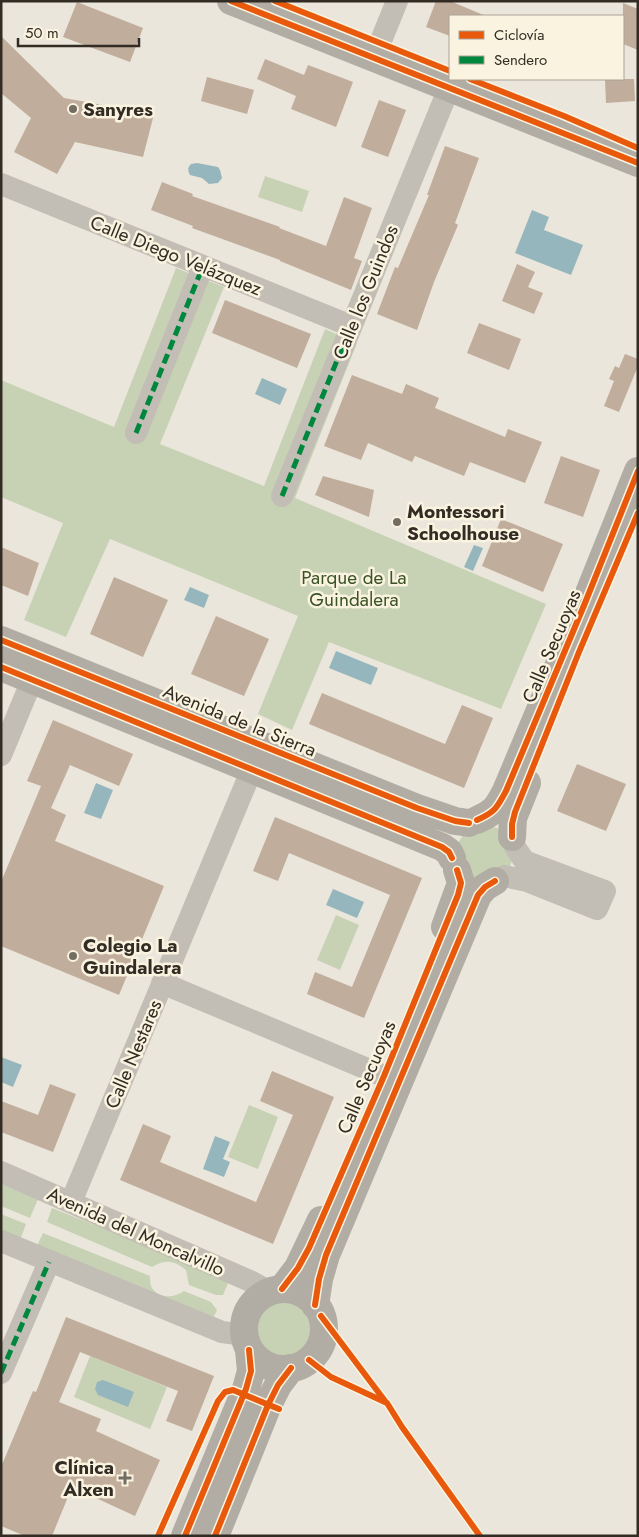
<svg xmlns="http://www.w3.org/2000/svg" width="639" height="1537" font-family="Jost,sans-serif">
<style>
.green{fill:#c7d2b4}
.water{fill:#96b6bd}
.building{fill:#c0ad9b}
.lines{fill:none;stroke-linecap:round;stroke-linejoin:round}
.minor{stroke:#c3beb5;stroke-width:22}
.major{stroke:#b2ada4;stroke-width:28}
.quiet{stroke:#00873e;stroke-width:5;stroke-dasharray:10 5;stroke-linecap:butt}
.cycleway-casing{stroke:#faf3e0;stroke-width:9}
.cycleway{stroke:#e8590c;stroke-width:6}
.poi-dot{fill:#736d64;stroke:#faf3e0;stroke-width:2}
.labels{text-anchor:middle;stroke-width:5;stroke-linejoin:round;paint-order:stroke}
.poi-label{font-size:19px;font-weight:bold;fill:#332c24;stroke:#faf3e0;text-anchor:start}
.street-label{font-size:19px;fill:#332c24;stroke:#faf3e0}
.park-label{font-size:19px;fill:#3a5326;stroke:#faf3e0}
</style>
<rect width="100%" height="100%" fill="#ebe6db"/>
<!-- green -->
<path class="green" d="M 265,176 L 309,191 L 302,212 L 258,197 Z
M 176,268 L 224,287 L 160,444 L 264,486 L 325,329 L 357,343 L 295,498 L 546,604 L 501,709 L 329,642 L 292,730 L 258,714 L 298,616 L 110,539 L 66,637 L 24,620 L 63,523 L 1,497 L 1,380 L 114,427 Z
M 488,825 L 497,828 L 505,833 L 513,859 L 509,868 L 476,881 L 468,876 L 458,843 L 463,835 Z
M 336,915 L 359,925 L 340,970 L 317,960 Z
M 249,1105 L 278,1117 L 258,1169 L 228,1157 Z
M 1,1184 L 38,1199 L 30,1218 L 1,1206 Z
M 52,1208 L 230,1279 L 223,1295 L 216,1295 L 189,1285 L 186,1270 C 174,1260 165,1259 152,1267 L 47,1222 Z
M 1,1214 L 26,1224 L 19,1243 L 1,1236 Z
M 43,1233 L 150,1276 C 150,1279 150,1285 152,1288 C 159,1299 175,1298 184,1291 L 211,1302 L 217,1310 L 211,1323 L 35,1250 Z
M248 1330a35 35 0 1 1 70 0a35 35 0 1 1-70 0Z
M 90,1356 L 167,1387 L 150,1429 L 74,1397 Z"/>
<!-- water -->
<path class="water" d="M 197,163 L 218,167 L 220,170 L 222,178 L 218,183 L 209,184 L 202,178 L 190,175 C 188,171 187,168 191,164 Z
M 532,210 L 549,217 L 544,230 L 583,245 L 571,275 L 515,253 Z
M 262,378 L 287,389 L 280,405 L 255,394 Z
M 474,545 L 483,548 L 473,571 L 464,567 Z
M 190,587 L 209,595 L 204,608 L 184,600 Z
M 336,651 L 378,668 L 371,685 L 329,668 Z
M 96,783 L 113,790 L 101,819 L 84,813 Z
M 333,889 L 364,902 L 357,918 L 326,905 Z
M 1,1057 L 22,1065 L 13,1087 L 1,1082 Z
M 215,1136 L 230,1142 L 223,1159 L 230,1162 L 224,1177 L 203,1169 Z
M 103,1380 L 134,1392 L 128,1407 L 98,1395 L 95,1389 L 97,1382 Z"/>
<!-- building -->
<path class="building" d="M 436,1 L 450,1 L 486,16 L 450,16 L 450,36 L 426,27 Z
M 77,2 L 143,28 L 130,62 L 63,37 Z
M 623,3 L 638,9 L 638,50 L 623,44 Z
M 1,36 L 64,98 L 154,114 L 143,157 L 75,142 L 57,174 L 14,152 L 31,118 L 1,93 Z
M 265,59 L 304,75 L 308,65 L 353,82 L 336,127 L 291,109 L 296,96 L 257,79 Z
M 207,77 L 254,90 L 247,114 L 201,101 Z
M 605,79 L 634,79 L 635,101 L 606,103 Z
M 379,100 L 406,110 L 388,157 L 361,147 Z
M 445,146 L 479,158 L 455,223 L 458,225 L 434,282 L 417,330 L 377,314 L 395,267 L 398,268 L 429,195 L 427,195 Z
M 162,182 L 193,194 L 192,196 L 280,227 L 279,228 L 326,246 L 344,197 L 372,208 L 354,258 L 362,261 L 351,290 L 280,261 L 280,260 L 192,228 L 193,226 L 151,210 Z
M 517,264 L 535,272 L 528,287 L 543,293 L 534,314 L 502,301 Z
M 225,300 L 311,334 L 297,368 L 212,333 Z
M 479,323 L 521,339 L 509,370 L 467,353 Z
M 625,354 L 638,359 L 638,366 L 619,412 L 604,406 L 614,381 L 609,379 L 615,366 L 619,368 Z
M 352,375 L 402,394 L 406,384 L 439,398 L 435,408 L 505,437 L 508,429 L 542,442 L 525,483 L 470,462 L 464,476 L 415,456 L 412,462 L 368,443 L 361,460 L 324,446 Z
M 561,456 L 600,470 L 583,517 L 544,503 Z
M 323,476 L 374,490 L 369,517 L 315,495 Z
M 501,519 L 563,544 L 543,592 L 482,566 Z
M 1,547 L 39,563 L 28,596 L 1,585 Z
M 114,577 L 168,600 L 143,657 L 90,634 Z
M 216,616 L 269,639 L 244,696 L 191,674 Z
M 322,693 L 445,744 L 462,705 L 493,718 L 464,788 L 309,724 Z
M 53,720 L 133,754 L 119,786 L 70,765 L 51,808 L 66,815 L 55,841 L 164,886 L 119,995 L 1,946 L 1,882 L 41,786 L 27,781 Z
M 577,764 L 626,784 L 606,831 L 557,811 Z
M 275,817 L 422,878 L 364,1018 L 307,994 L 315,972 L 352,987 L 390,895 L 289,853 L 278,881 L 253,871 Z
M 272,1071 L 334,1097 L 273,1244 L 120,1180 L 143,1124 L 171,1136 L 160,1162 L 256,1202 L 293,1115 L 260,1101 Z
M 50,1084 L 76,1094 L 53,1152 L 1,1132 L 1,1101 L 38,1115 Z
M 66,1317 L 214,1376 L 192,1431 L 166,1421 L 178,1391 L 80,1352 L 59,1402 L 101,1419 L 96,1431 L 160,1460 L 135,1516 L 72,1487 L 52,1536 L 25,1536 L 1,1526 L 1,1467 L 33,1391 L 36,1392 Z"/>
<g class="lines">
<!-- minor -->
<path class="minor" d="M 380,43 L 397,1
M 1,184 L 351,326
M 136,433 L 203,266
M 282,496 L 449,88
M 1,755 L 32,680
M 504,876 L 527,881 L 597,909 L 605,891 L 527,862 L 523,859 L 515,847
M 162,983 L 384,1076
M 1,1172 L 250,1281 L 270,1292
M 71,1202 L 252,769
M 1,1241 L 222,1332 L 244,1335
M 1,1373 L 49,1262"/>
<!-- major -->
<path class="major" d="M 231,1 L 638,163
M 1,640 L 417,808 L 455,821 L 469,823
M 1,667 L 442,847 L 449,852 L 452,858
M 477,820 C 495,812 497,808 506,791 L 585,603 L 638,471
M 512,837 L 513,818 L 527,783
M 445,927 L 461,883 L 457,870
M 282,1289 L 298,1268 L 321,1220
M244 1329a40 40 0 1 1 80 0a40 40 0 1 1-80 0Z
M 315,1305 L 319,1279 L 326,1255 L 478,895 L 485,887 L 495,881
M 185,1536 L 246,1389 L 251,1371 L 249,1350
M 215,1536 L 268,1405 L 278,1385 L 291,1368"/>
<!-- quiet -->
<path class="quiet" d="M 136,433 L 203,266
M 282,496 L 351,326
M 1,1373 L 49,1262"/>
<defs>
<path id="cycleway" d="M 231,1 L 638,163
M 275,1 L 450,71
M 470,79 L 564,116 L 638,148
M 1,640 L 417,808 L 455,821 L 469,823
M 1,667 L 442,847 L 449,852 L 452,858
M 477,820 C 495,812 497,808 506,791 L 585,603 L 638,471
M 512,837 L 512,824 L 515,812 L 579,652 L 638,513
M 282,1289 L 298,1268 L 309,1248 L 384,1076 L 458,895 L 461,883 L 457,870
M 315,1305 L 319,1279 L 326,1255 L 478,895 L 485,887 L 495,881
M 321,1316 L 385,1401
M 309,1360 L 331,1377 L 387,1403 L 402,1427 L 480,1536
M 158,1536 L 218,1401 L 225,1392 L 233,1390 L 279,1409
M 185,1536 L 246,1389 L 251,1371 L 249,1350
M 215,1536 L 268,1405 L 278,1385 L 291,1368"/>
</defs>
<!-- cycleway casing -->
<use href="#cycleway" class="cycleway-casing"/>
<!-- cycleway -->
<use href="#cycleway" class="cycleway"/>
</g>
<!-- markers -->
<g class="poi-dot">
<circle cx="73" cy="109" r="5"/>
<circle cx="397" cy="522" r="5"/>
<circle cx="73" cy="956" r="5"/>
<path d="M122.5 1470.5h5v5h5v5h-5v5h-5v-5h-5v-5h5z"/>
</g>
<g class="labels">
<!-- poi labels -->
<g class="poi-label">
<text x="83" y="116">Sanyres</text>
<text x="407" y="518">Montessori<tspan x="407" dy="22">Schoolhouse</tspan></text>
<text x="83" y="952">Colegio La<tspan x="83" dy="22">Guindalera</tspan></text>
<text x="114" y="1474" text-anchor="end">Clínica<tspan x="114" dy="22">Alxen</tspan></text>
</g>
<!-- street labels -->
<g class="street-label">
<text transform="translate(176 255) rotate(22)" y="7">Calle Diego Velázquez</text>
<text transform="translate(365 292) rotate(-68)" y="7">Calle los Guindos</text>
<text transform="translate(551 646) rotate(-67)" y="7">Calle Secuoyas</text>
<text transform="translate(240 720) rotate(22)" y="7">Avenida de la Sierra</text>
<text transform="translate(133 1054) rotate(-67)" y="7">Calle Nestares</text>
<text transform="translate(366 1077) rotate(-67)" y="7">Calle Secuoyas</text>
<text transform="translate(136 1231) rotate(24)" y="7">Avenida del Moncalvillo</text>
</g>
<!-- park labels -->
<g class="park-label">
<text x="354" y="584">Parque de La<tspan x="354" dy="22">Guindalera</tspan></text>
</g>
</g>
<!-- border -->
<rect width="639" height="1537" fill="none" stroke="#332c24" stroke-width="5"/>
<!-- legend -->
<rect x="449" y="15" width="175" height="65" fill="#faf3e0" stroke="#aaa395"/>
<rect x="459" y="31" width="25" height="8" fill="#e8590c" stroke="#aaa395"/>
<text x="494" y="40" font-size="15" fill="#332c24">Ciclovía</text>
<rect x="459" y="56" width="25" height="8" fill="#00873e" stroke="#aaa395"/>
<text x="494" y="65" font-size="15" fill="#332c24">Sendero</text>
<!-- scale -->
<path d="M18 38v8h121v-8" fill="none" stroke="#332c24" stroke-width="2.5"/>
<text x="25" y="38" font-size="15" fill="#332c24" stroke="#faf3e0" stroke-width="4" paint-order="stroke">50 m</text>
</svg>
